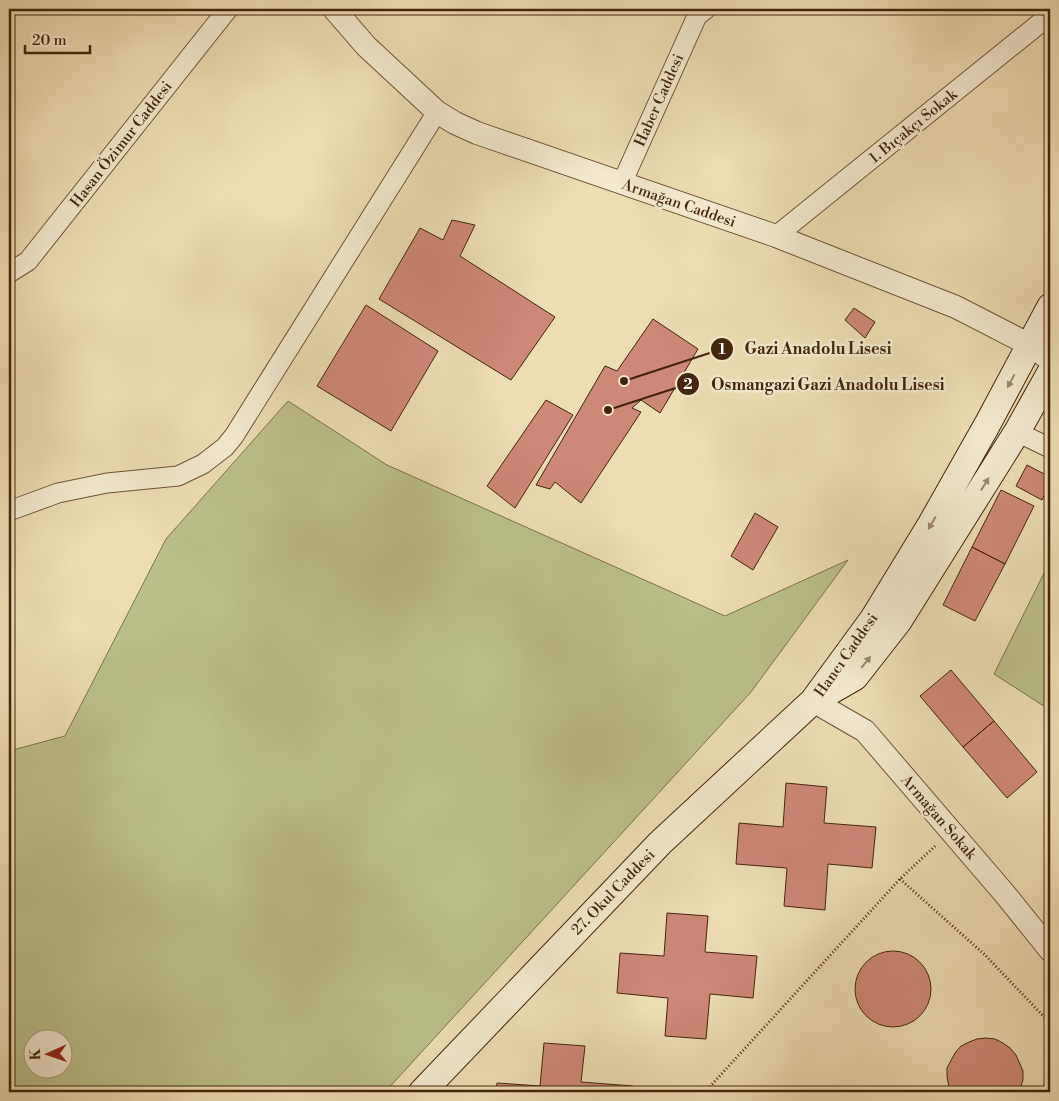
<svg xmlns="http://www.w3.org/2000/svg" width="1059" height="1101" font-family="'Libre Bodoni',serif">
<style>
.green{fill:#bbc08a;stroke:#7f724b;fill-rule:evenodd}
.building{fill:#ce8876;stroke:#43250c}
.lines{fill:none;stroke-linecap:round;stroke-linejoin:round}
.minor-casing{stroke:#6e5336;stroke-width:21}
.tertiary-casing{stroke:#6e5336;stroke-width:24}
.secondary-casing{stroke:#43250c;stroke-width:28}
.path{stroke:#43250c;stroke-width:3;stroke-dasharray:1 2.5;stroke-linecap:butt}
.minor{stroke:#f3e9ce;stroke-width:19}
.tertiary{stroke:#f3e9ce;stroke-width:22}
.secondary{stroke:#f3e9ce;stroke-width:26}
.oneway{fill:#9b876d}
.labels{text-anchor:middle;stroke-width:5;stroke-linejoin:round;paint-order:stroke}
.street-label{font-size:15px;fill:#43250c;stroke:#f3e9ce}
.leader{fill:none;stroke:#43250c;stroke-width:2}
.callout-dot{fill:#43250c;stroke:#f3e9ce;stroke-width:2}
.mark-label{font-size:15px;text-anchor:middle;font-weight:bold;fill:#fff}
.callout-label{font-size:16px;text-anchor:middle;font-weight:bold;fill:#43250c;stroke:#f3e9ce;stroke-width:5;stroke-linejoin:round;paint-order:stroke}
</style>
<rect width="100%" height="100%" fill="#edddb3"/>
<filter id="stains"><feTurbulence type="fractalNoise" baseFrequency=".004" numOctaves="4"/><feColorMatrix values="0 0 0 0 .2 0 0 0 0 .09 0 0 0 0 .02 0 0 0 .5 -.17"/></filter>
<radialGradient id="worn" r=".72"><stop offset=".6" stop-color="#630" stop-opacity="0"/><stop offset="1" stop-color="#630" stop-opacity=".3"/></radialGradient>
<!-- green -->
<path class="green" d="M 288,401 L 387,465 L 725,616 L 848,560 L 751,692 L 385,1092 L 9,1092 L 9,751 L 65,736 L 166,539 ZM 32,1038 L 62,1038 L 62,1068 L 32,1068 Z
M 1050,561 L 1050,710 L 994,674 Z"/>
<!-- building -->
<path class="building" d="M 452,220 L 475,225 L 460,256 L 555,317 L 511,380 L 379,299 L 420,228 L 443,240 Z
M 366,305 L 438,351 L 391,431 L 317,386 Z
M 854,308 L 875,322 L 865,338 L 845,320 Z
M 653,319 L 698,349 L 660,413 L 641,400 L 632,408 L 641,412 L 581,503 L 555,482 L 550,489 L 536,485 L 605,366 L 617,371 Z
M 546,400 L 573,415 L 515,508 L 487,486 Z
M 1027,465 L 1050,477 L 1050,484 L 1042,500 L 1016,486 Z
M 1001,490 L 1034,506 L 1005,564 L 972,547 Z
M 755,513 L 778,527 L 753,570 L 731,556 Z
M 972,547 L 1005,564 L 975,621 L 943,605 Z
M 951,670 L 994,721 L 963,747 L 920,696 Z
M 994,721 L 1037,772 L 1007,798 L 963,747 Z
M 786,783 L 827,787 L 824,823 L 876,827 L 872,868 L 828,864 L 825,910 L 784,906 L 787,868 L 736,864 L 739,823 L 783,827 Z
M 667,913 L 708,916 L 705,952 L 757,956 L 753,998 L 710,994 L 706,1039 L 665,1036 L 668,998 L 617,993 L 620,953 L 664,956 Z
M855 989a38 38 0 1 1 76 0a38 38 0 1 1-76 0Z
M 986,1038 L 995,1039 L 1003,1043 L 1010,1048 L 1016,1055 L 1023,1071 L 1023,1080 L 1019,1092 L 950,1092 L 947,1077 L 947,1068 L 955,1053 L 961,1046 L 969,1042 L 977,1039 Z
M 544,1043 L 585,1046 L 581,1082 L 633,1086 L 633,1092 L 496,1092 L 497,1083 L 540,1086 Z"/>
<g class="lines">
<defs>
<path id="minor" d="M 622,183 L 697,16 L 706,9
M 776,236 L 1050,15
M 9,273 L 28,261 L 228,9
M 1017,432 L 1050,448
M 9,511 L 58,493 L 107,483 L 178,476 L 203,464 L 225,447 L 234,436 L 437,112"/>
<path id="tertiary" d="M 334,9 L 366,46 L 437,112 L 455,123 L 477,133 L 776,236 L 956,307 L 1030,345 L 1050,360
M 813,701 L 865,731 L 1004,893 L 1050,950"/>
<path id="secondary" d="M 822,696 L 855,677 L 898,622 L 1017,432 L 1050,373
M 422,1092 L 660,843 L 813,701 L 873,619 L 931,524 L 987,425 L 1050,307"/>
</defs>
<!-- minor casing -->
<use href="#minor" class="minor-casing"/>
<!-- tertiary casing -->
<use href="#tertiary" class="tertiary-casing"/>
<!-- secondary casing -->
<use href="#secondary" class="secondary-casing"/>
<!-- path -->
<path class="path" d="M 900,879 L 985,955 L 1050,1023
M 705,1092 L 900,879 L 935,846"/>
<!-- minor -->
<use href="#minor" class="minor"/>
<!-- tertiary -->
<use href="#tertiary" class="tertiary"/>
<!-- secondary -->
<use href="#secondary" class="secondary"/>
</g>
<!-- one-way arrows -->
<defs><path id="oneway-solid" d="M-6-.8H1V-3.2L6.5 0L1 3.2V.8H-6Z" transform="scale(1.25)"/></defs>
<g class="oneway">
<use href="#oneway-solid" transform="translate(1011 381) rotate(118)"/>
<use href="#oneway-solid" transform="translate(985 484) rotate(-58)"/>
<use href="#oneway-solid" transform="translate(932 523) rotate(120)"/>
<use href="#oneway-solid" transform="translate(866 662) rotate(-51)"/>
</g>
<g class="labels">
<!-- street labels -->
<g class="street-label">
<text transform="translate(659 100) rotate(-66)" y="5">Haber Caddesi</text>
<text transform="translate(913 126) rotate(-39)" y="5">1. Bıçakçı Sokak</text>
<text transform="translate(121 144) rotate(-52)" y="5">Hasan Özimur Caddesi</text>
<text transform="translate(679 203) rotate(19)" y="5">Armağan Caddesi</text>
<text transform="translate(846 655) rotate(-55)" y="5">Hancı Caddesi</text>
<text transform="translate(939 817) rotate(49)" y="5">Armağan Sokak</text>
<text transform="translate(613 892) rotate(-46)" y="5">27. Okul Caddesi</text>
</g>
</g>
<!-- callouts -->
<path class="leader" d="M624 381L722 349M608 410L688 384"/>
<g class="callout-dot">
<circle cx="624" cy="381" r="5"/>
<circle cx="608" cy="410" r="5"/>
<circle cx="722" cy="349" r="12"/>
<circle cx="688" cy="384" r="12"/>
</g>
<g class="mark-label">
<text x="722" y="354">1</text>
<text x="688" y="389">2</text>
</g>
<g class="callout-label">
<text x="818" y="354">Gazi Anadolu Lisesi</text>
<text x="828" y="390">Osmangazi Gazi Anadolu Lisesi</text>
</g>
<!-- margin -->
<rect width="1059" height="1101" fill="none" stroke="#edddb3" stroke-width="30"/>
<rect x="10" y="10" width="1039" height="1081" fill="none" stroke="#43250c" stroke-width="2.5"/>
<rect x="15" y="15" width="1029" height="1071" fill="none" stroke="#43250c"/>
<!-- north arrow -->
<g transform="translate(48 1054) rotate(268)"><circle r="24" fill="#f3e9ce" stroke="#ad9b80"/>
<path d="M0-4L9 19L0 12L-9 19Z" fill="#8f2418"/>
<text y="-8" font-size="14" font-weight="bold" text-anchor="middle" fill="#43250c">K</text>
</g>
<!-- scale -->
<path d="M25 45v8h65v-8" fill="none" stroke="#43250c" stroke-width="2.5"/>
<text x="32" y="45" font-size="15" fill="#43250c" stroke="#f3e9ce" stroke-width="4" paint-order="stroke">20 m</text>
<rect width="100%" height="100%" filter="url(#stains)"/>
<rect width="100%" height="100%" fill="url(#worn)"/>
</svg>
